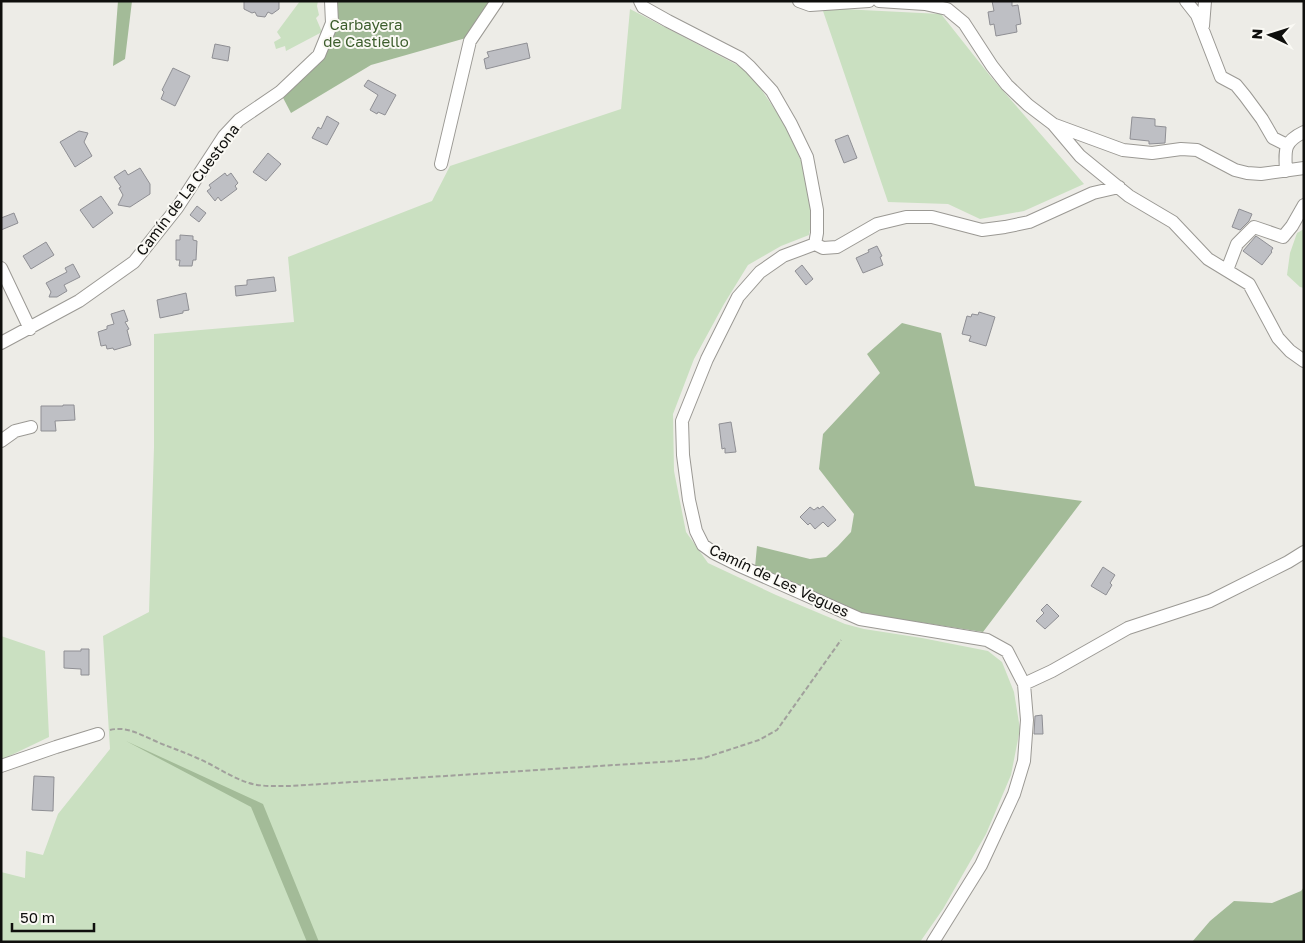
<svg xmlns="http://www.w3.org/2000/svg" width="1305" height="943" font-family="'Golos Text',sans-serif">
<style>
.green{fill:#cae0c1}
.forest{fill:#a3bb98}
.building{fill:#bebfc4;stroke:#8f8f94}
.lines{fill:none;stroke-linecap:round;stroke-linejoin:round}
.minor-casing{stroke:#9b9994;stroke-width:14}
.path{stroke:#a1a09c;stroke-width:2;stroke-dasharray:5 2.5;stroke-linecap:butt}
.minor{stroke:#fff;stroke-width:12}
.labels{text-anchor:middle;stroke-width:4;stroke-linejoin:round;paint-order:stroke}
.park-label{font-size:15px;fill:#3c5d2c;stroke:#faf9f4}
.street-label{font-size:15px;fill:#0f0f0d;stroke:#faf9f4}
</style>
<rect width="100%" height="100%" fill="#edece7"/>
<!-- green -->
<path class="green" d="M 300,1 L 318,1 L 317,6 L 319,15 L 316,18 L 322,32 L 286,51 L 285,46 L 276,49 L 274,42 L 281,38 L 277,32 Z
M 822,8 L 941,14 L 991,77 L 1084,184 L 1024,211 L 980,219 L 948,204 L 888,202 Z
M 630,9 L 743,68 L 759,86 L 782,120 L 807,173 L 812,218 L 809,235 L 781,246 L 748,265 L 724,304 L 694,359 L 673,414 L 674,471 L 686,532 L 708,563 L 776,595 L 845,624 L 864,629 L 922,638 L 988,651 L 1002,662 L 1014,692 L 1020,729 L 1011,775 L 986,834 L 943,909 L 920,942 L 1,942 L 1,872 L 25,878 L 26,851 L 43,855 L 58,814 L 110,749 L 103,636 L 149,612 L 154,447 L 154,334 L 294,322 L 288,257 L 432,201 L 450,166 L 621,109 Z
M 1304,229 L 1304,288 L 1300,287 L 1287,275 L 1290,253 L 1297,233 Z
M 1,636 L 45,651 L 49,737 L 1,760 Z"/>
<!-- forest -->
<path class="forest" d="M 118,1 L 132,1 L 125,59 L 113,66 Z
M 331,1 L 490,1 L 466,38 L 371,65 L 291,113 L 280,92 L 319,55 Z
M 902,323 L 941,333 L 975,486 L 1082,501 L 983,632 L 860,613 L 755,567 L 757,546 L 810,559 L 826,557 L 838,546 L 851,532 L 854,514 L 819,469 L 823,434 L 880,373 L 867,354 Z
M 126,741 L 263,804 L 319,942 L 307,942 L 251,807 Z
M 1304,887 L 1304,942 L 1192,942 L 1210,921 L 1234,901 L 1272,903 L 1301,891 Z"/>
<!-- building -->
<path class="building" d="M 244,1 L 279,1 L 279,9 L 272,14 L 268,12 L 265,17 L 257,16 L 255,12 L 252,13 L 244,9 Z
M 992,1 L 1012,1 L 1012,6 L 1018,5 L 1021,24 L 1016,25 L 1017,32 L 996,36 L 994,24 L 990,25 L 988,12 L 994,11 Z
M 527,43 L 530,58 L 486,69 L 484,59 L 489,57 L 487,52 Z
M 215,44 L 230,47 L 228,61 L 212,58 Z
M 173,68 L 190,76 L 175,106 L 161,99 L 164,92 L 162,90 Z
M 368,80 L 396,95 L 385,115 L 378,112 L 377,114 L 370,110 L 378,95 L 364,86 Z
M 327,116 L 339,123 L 327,145 L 312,138 L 318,127 L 321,129 Z
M 1132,117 L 1155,119 L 1155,126 L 1166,127 L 1165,143 L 1149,144 L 1149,141 L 1130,139 Z
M 79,131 L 88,133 L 84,142 L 92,156 L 75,167 L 60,142 Z
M 848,135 L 857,158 L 844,163 L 835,140 Z
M 268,153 L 281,164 L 266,181 L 253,172 Z
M 140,168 L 150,184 L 150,194 L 130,207 L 118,205 L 123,195 L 119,188 L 121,187 L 114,177 L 125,170 L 128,175 Z
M 225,173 L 227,176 L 231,173 L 238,183 L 235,186 L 237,189 L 221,201 L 218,197 L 215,201 L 207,191 L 211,188 L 209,185 Z
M 101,196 L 113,213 L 93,228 L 80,210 Z
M 197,206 L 206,213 L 199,222 L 190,215 Z
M 1239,209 L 1252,214 L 1249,221 L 1240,230 L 1232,227 Z
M 14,213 L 18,223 L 1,230 L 1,218 Z
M 180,235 L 193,236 L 193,240 L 197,241 L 196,260 L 193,260 L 192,266 L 179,266 L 180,260 L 176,260 L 176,240 L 180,240 Z
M 1256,236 L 1273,248 L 1271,251 L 1272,252 L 1262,265 L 1243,251 Z
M 46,242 L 54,255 L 31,269 L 23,256 Z
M 877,246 L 882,256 L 880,257 L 883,265 L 863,273 L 856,258 L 869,252 L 868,250 Z
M 73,264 L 80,277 L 64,285 L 67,291 L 57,297 L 49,297 L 51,292 L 46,283 L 67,272 L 65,268 Z
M 802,265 L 813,279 L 806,285 L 795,271 Z
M 274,277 L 276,291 L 236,296 L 235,286 L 247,285 L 247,280 Z
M 186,293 L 189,310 L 183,311 L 183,313 L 160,318 L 157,300 Z
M 124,310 L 128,321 L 125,322 L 129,329 L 127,330 L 131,345 L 114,350 L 113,348 L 107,349 L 106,345 L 101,346 L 98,332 L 107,329 L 107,326 L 114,324 L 111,314 Z
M 979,312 L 995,317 L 986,346 L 969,341 L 971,336 L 962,334 L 967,316 L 971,317 L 972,314 L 978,315 Z
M 63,405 L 74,405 L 75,420 L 55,421 L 56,431 L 41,431 L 41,406 L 63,406 Z
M 731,422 L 736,452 L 725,453 L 725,448 L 722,449 L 719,424 Z
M 823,506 L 836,520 L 828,527 L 823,522 L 815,529 L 810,523 L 808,525 L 800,517 L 810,507 L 814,510 L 818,507 L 819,509 Z
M 1103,567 L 1115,575 L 1110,583 L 1112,585 L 1106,595 L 1091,586 Z
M 1047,604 L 1059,616 L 1045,629 L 1036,621 L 1044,613 L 1041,610 Z
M 81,649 L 89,649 L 89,675 L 81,675 L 81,669 L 64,668 L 64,651 L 81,651 Z
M 1042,715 L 1043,734 L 1034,734 L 1035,716 Z
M 34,776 L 54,777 L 53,811 L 32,810 Z"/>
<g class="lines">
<defs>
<path id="minor" d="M 640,1 L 643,7 L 668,21 L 740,58 L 750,67 L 772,91 L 791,124 L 807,157 L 817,210 L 817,233 L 815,244 L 783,256 L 760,272 L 738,297 L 707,359 L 682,421 L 683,455 L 689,500 L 696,531 L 703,545 L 714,553 L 738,565 L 860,619 L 987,640 L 1007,651 L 1024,684 L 1027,720 L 1024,761 L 1014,794 L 981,865 L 933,942
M 799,1 L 810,5 L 869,1
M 879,1 L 925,4 L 947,9 L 964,23 L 992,66 L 1007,85 L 1028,105 L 1053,124 L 1080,156 L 1129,196 L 1173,222 L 1208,259 L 1249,284 L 1278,338 L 1290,351 L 1304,361
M 1186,1 L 1197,15 L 1221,77 L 1236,85 L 1245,96 L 1262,119 L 1273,138 L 1287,145
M 1203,26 L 1205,1
M 1055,125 L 1123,150 L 1152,153 L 1181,149 L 1197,150 L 1235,170 L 1247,173 L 1261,174 L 1304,168
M 441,164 L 470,41 L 497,1
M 1286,171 C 1285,150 1283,142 1304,132
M 815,244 L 823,248 L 837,247 L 877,224 L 906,217 L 932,217 L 982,230 L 1005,227 L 1029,222 L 1093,193 L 1119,187
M 1,268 L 30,329
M 1227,270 L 1237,244 L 1254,227 L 1283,237 L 1292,226 L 1304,205
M 1,343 L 79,301 L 134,262 L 177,208 L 224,136 L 239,120 L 280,92 L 319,55 L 332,23 L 331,1
M 1,441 L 15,431 L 31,427
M 1024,684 L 1052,671 L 1128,628 L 1210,601 L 1288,562 L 1304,552
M 1,766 L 56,747 L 98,734"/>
</defs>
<!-- minor casing -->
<use href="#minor" class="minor-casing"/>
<!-- path -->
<path class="path" d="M 110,730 C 126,726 139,734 153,740 C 168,747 182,751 197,758 C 214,765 230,777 249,783 C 262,787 277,786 291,786 L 676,761 L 704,758 L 759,740 L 777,730 L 841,640"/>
<!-- minor -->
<use href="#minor" class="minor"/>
</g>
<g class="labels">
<!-- park labels -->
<g class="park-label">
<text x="366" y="30">Carbayera<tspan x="366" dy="17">de Castiello</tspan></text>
</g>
<!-- street labels -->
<g class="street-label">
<text transform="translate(188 190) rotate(-53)" y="5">Camín de La Cuestona</text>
<text transform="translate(779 581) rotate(25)" y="5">Camín de Les Vegues</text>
</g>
</g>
<!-- border -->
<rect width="1305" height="943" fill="none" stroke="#0f0f0d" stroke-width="5"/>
<!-- north arrow -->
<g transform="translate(1270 35) rotate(274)" stroke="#faf9f4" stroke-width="4" paint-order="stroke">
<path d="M0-4L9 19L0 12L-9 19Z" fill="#0f0f0d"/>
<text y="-8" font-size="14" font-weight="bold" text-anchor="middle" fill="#0f0f0d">N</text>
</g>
<!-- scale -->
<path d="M12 923v8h82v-8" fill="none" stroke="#0f0f0d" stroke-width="2.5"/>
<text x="20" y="923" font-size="15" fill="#0f0f0d" stroke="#faf9f4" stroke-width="4" paint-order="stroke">50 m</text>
</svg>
